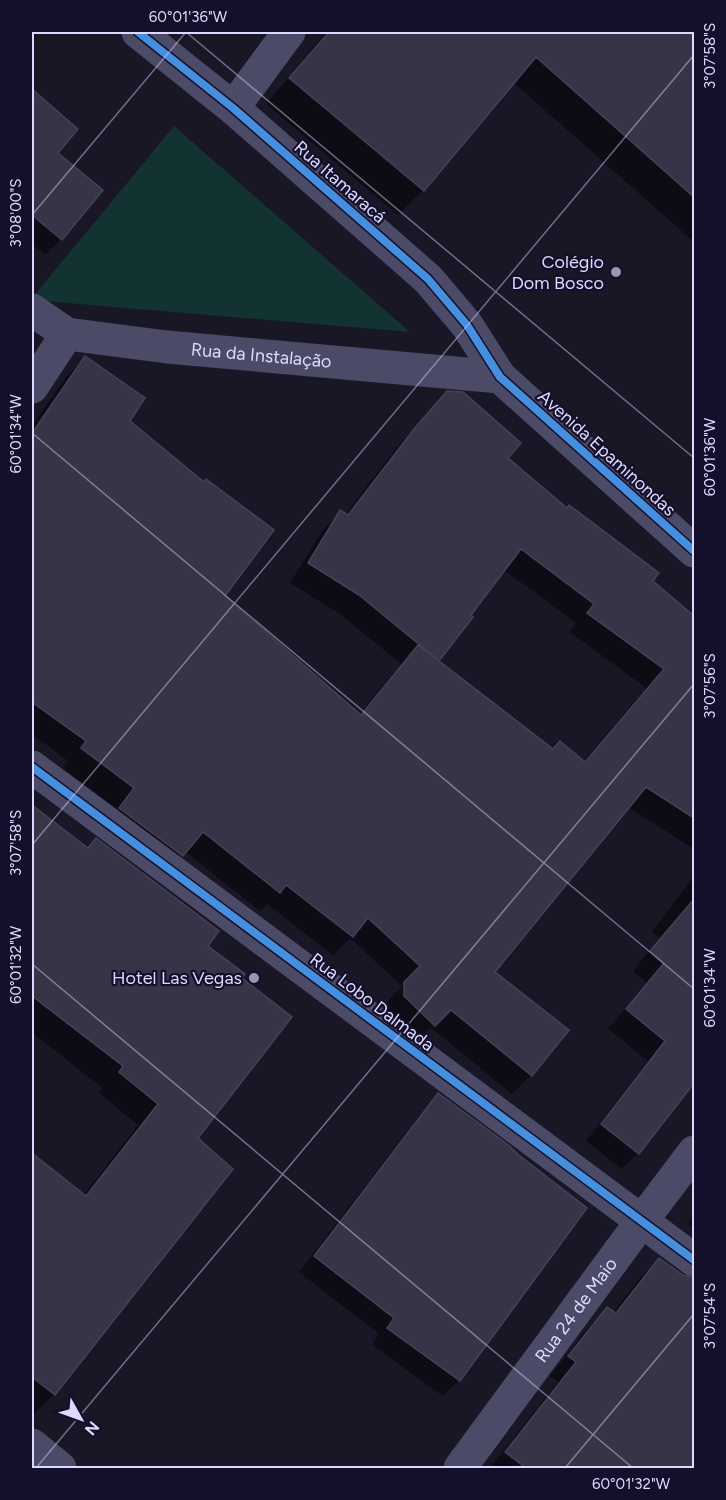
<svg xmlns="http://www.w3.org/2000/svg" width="726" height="1500" font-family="Figtree,sans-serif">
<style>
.green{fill:#133232}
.shadow{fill:#0007;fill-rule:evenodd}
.building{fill:#383447;stroke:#454158;stroke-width:1.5;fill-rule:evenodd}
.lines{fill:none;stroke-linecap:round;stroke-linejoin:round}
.minor{stroke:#4c4b67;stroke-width:33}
.cycleway-casing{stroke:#14102c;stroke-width:11}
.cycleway{stroke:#468fdf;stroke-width:8}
.ticks{fill:none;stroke:#dedaff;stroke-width:1.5;stroke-opacity:0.45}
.poi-dot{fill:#9995b3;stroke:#14102c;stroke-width:2}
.labels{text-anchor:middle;stroke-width:4.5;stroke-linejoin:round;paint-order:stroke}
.street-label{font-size:18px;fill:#dedaff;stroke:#14102c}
.poi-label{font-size:18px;fill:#dedaff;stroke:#14102c;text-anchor:end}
.neatline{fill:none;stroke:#dedaff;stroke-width:2}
.ticks-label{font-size:15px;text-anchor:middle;fill:#dedaff}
</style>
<rect width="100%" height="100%" fill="#191626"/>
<!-- green -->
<path class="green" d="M 174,126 L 410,332 L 32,300 L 32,298 Z"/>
<!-- shadow -->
<path class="shadow" d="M 32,32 L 39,32 L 32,42 Z
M 326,32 L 694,32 L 694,242 L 513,82 L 423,190 L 398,215 L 266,104 Z
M 32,91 L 76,129 L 56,154 L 61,239 L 45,255 L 32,244 Z
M 85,358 L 128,421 L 223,597 L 359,715 L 401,664 L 340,614 L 290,583 L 322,531 L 341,512 L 345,515 L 395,450 L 428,412 L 447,393 L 506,458 L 694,618 L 694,849 L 628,807 L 493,972 L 531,1075 L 512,1094 L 431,1028 L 415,1044 L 386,1015 L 386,1003 L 402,986 L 350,938 L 333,955 L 267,904 L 260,911 L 183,850 L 178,855 L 63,768 L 68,761 L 32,734 L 32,426 L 66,377 ZM 504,570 L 576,623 L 570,632 L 646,688 L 583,762 L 552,751 L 437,661 L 471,617 L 469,616 Z
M 32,806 L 87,849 L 206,946 L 196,1138 L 54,1394 L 33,1415 L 32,1414 L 32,1154 L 83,1196 L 138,1125 L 99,1093 L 103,1088 L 32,1033 Z
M 694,876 L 694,1050 L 686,1061 L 694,1068 L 694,1081 L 638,1153 L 622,1169 L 586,1141 L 648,1061 L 608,1029 L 646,983 L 633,971 L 660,938 L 652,932 Z
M 439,1095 L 459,1380 L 443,1396 L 372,1345 L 379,1334 L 299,1272 L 423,1111 Z
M 694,1215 L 694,1228 L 688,1224 Z
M 659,1260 L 694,1285 L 694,1468 L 490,1468 L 558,1382 L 550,1376 L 588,1328 L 607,1309 L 613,1313 L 639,1279 Z"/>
<!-- building -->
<path class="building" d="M 329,32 L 694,32 L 694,197 L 536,57 L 424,191 L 289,78 Z
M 32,89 L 78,129 L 58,153 L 103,190 L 62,240 L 32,215 Z
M 85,356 L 145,398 L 130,421 L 204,482 L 206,479 L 274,530 L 225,596 L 361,715 L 418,645 L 438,660 L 359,595 L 308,563 L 340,510 L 348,515 L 414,429 L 447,391 L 463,392 L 521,443 L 508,458 L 567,508 L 569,505 L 659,573 L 653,581 L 694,616 L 694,818 L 646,787 L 495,972 L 569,1030 L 532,1076 L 451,1010 L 435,1026 L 404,996 L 404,982 L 420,966 L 368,918 L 353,937 L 286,885 L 280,893 L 203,832 L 183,856 L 119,808 L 134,788 L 81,748 L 86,741 L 32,702 L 32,433 ZM 521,549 L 594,604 L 587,613 L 664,669 L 585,762 L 560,741 L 553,749 L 439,661 L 473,617 L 471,615 Z
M 32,805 L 88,848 L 96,838 L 219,931 L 208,946 L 245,974 L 242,978 L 292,1017 L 198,1138 L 233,1169 L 55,1395 L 32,1377 L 32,1153 L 86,1196 L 158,1104 L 119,1072 L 123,1066 L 32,996 Z
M 694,899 L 694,1083 L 639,1154 L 601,1124 L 665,1041 L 626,1009 L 664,963 L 650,951 Z
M 438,1093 L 506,1143 L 520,1156 L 587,1208 L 460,1381 L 387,1328 L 394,1318 L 314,1256 Z
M 659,1258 L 683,1275 L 694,1278 L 694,1468 L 526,1468 L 505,1452 L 576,1362 L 568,1356 L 607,1307 L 616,1313 Z"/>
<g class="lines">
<!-- minor -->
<g class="minor">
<path d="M 138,32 L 233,108 L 428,279 L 467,325 L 500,377 L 694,551"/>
<path d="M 233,108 L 289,32"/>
<path id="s1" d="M 32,310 L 67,334 L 167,347 L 500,377"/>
<path d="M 32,387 L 67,334"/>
<path d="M 32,767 L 694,1260"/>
<path d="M 32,1445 L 60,1468"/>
<path id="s2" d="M 460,1468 L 641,1222 L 694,1152"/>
</g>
<defs>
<path id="cycleway" d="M 138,32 L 233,108 L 428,279 L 467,325 L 500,377 L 694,551
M 32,767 L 694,1260"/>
</defs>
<!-- cycleway casing -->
<use href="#cycleway" class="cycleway-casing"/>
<!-- cycleway -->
<use href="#cycleway" class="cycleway"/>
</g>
<!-- ticks -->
<path class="ticks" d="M 186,32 L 694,458M 32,215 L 186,32M 32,433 L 694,989M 32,845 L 694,55M 32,964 L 633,1468M 36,1468 L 694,684M 565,1468 L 694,1314"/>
<!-- markers -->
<g class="poi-dot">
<circle cx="616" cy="272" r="6"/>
<circle cx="254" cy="978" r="6"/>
</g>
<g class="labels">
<!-- street labels -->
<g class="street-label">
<text transform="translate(340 182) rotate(41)" y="6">Rua Itamaracá</text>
<text dy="6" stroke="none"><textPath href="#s1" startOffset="238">Rua da Instalação</textPath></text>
<text transform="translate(607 453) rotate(42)" y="6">Avenida Epaminondas</text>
<text transform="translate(372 1002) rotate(37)" y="6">Rua Lobo Dalmada</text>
<text dy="6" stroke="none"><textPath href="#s2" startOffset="196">Rua 24 de Maio</textPath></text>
</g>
<!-- poi labels -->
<g class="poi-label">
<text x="604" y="268">Colégio<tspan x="604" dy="21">Dom Bosco</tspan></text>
<text x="242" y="984">Hotel Las Vegas</text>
</g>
</g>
<!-- border -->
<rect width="726" height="1500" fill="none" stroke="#14102c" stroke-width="66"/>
<!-- north arrow -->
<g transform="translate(81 1419) rotate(130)" stroke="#14102c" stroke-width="4.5" paint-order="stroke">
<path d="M0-4.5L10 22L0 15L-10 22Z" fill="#dedaff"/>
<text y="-9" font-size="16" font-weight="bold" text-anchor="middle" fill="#dedaff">N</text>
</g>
<rect x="33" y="33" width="660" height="1434" class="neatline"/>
<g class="ticks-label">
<text x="188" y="22">60°01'36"W</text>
<text transform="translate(710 56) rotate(-90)" y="5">3°07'58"S</text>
<text transform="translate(16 213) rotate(-90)" y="5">3°08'00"S</text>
<text transform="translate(16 434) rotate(-90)" y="5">60°01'34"W</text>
<text transform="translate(710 457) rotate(-90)" y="5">60°01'36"W</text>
<text transform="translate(710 686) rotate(-90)" y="5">3°07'56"S</text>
<text transform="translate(16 843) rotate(-90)" y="5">3°07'58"S</text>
<text transform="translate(16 965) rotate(-90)" y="5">60°01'32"W</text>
<text transform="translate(710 988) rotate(-90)" y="5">60°01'34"W</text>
<text transform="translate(710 1316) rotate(-90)" y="5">3°07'54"S</text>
<text x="631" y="1489">60°01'32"W</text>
</g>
</svg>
